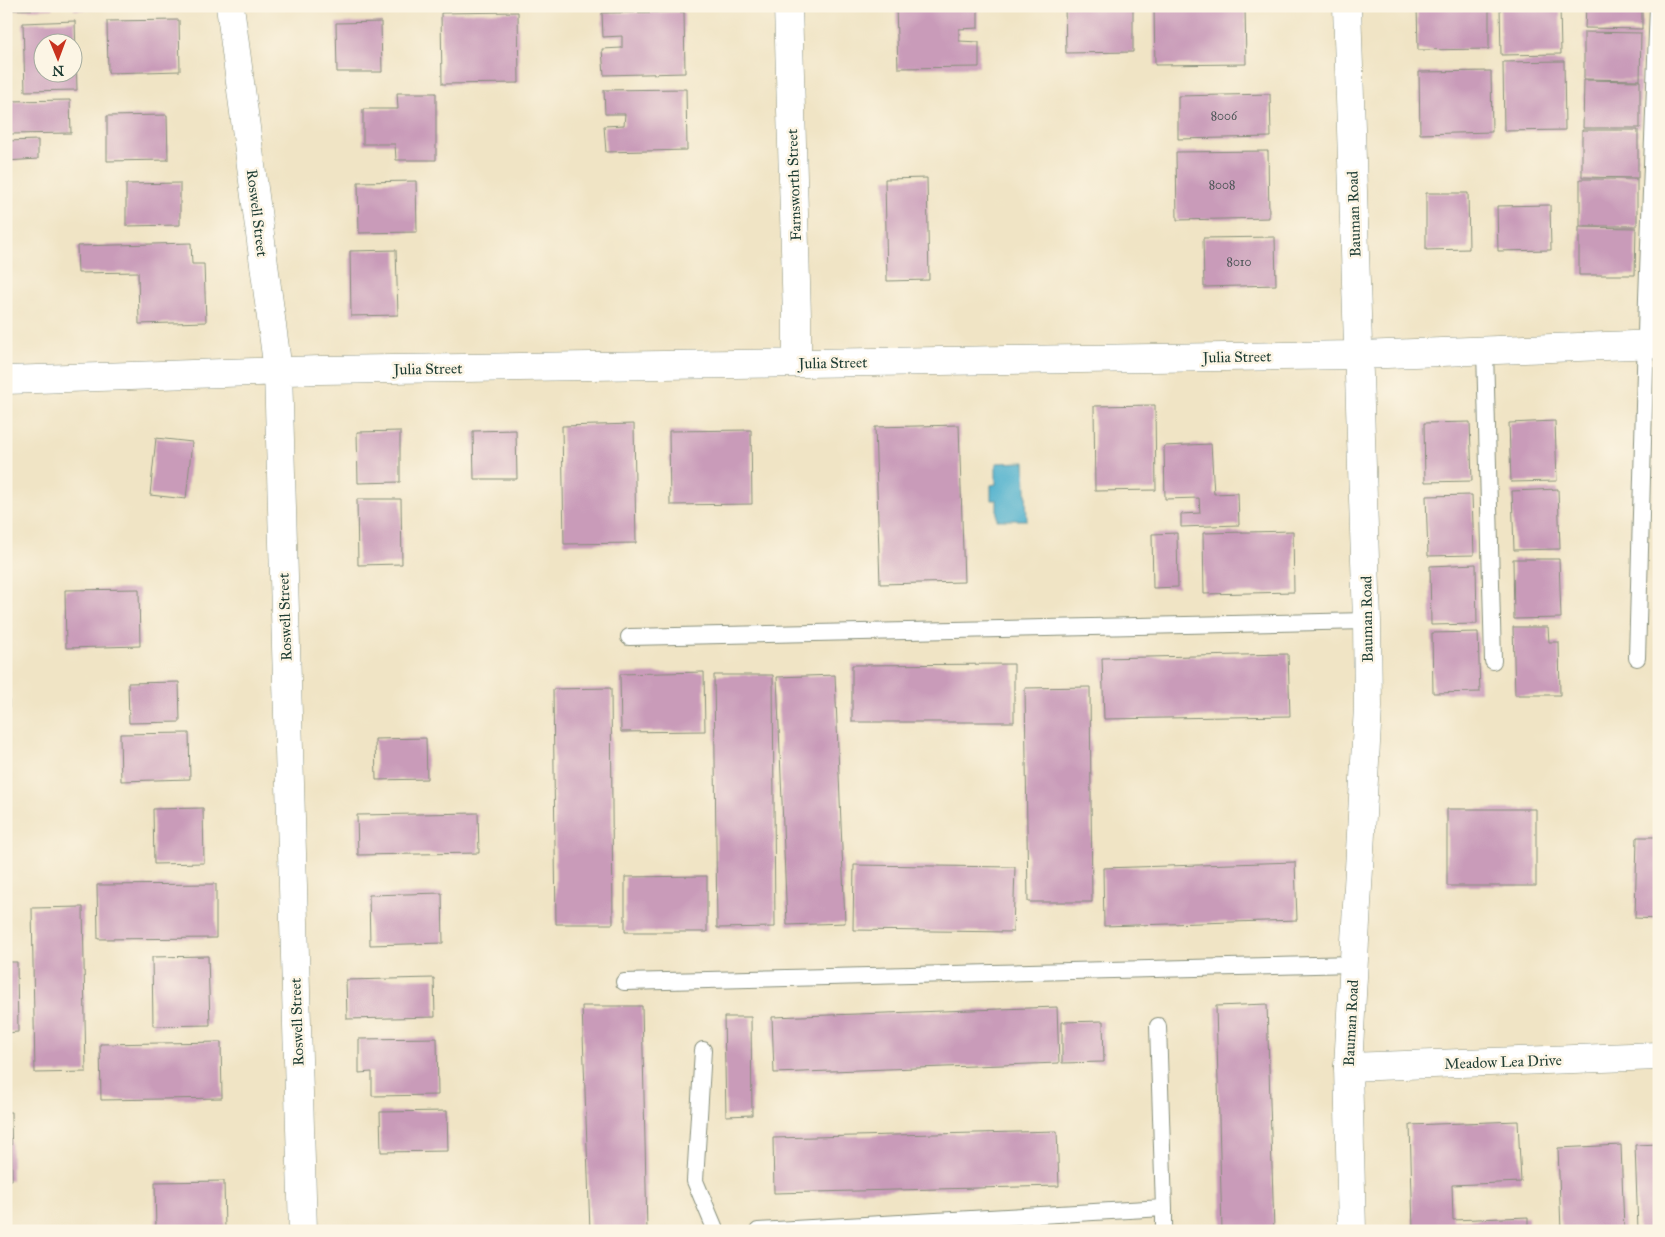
<svg xmlns="http://www.w3.org/2000/svg" width="1665" height="1237" font-family="'IM FELL Great Primer',serif">
<style>
.water{fill:#4eb0cd;stroke:#367680}
.building{fill:#c99bb9;fill-rule:evenodd}
.lines{fill:none;stroke-linecap:round;stroke-linejoin:round}
.service-casing{stroke:#88907c;stroke-width:18}
.minor-casing{stroke:#88907c;stroke-width:29}
.tertiary-casing{stroke:#88907c;stroke-width:29}
.service{stroke:#fff;stroke-width:16}
.minor{stroke:#fff;stroke-width:28}
.tertiary{stroke:#fff;stroke-width:28}
.labels{text-anchor:middle;stroke-width:5;stroke-linejoin:round;paint-order:stroke}
.number-label{font-size:12px;fill:#4a5455}
.street-label{font-size:15px;fill:#1f3d34;stroke:#fcf5e5}
</style>
<rect width="100%" height="100%" fill="#fcf5e5"/>
<filter id="ink" filterUnits="userSpaceOnUse"><feTurbulence type="fractalNoise" baseFrequency=".02" numOctaves="2"/><feDisplacementMap in="SourceGraphic" scale="10" xChannelSelector="R" yChannelSelector="G"/><feConvolveMatrix kernelMatrix="1 2 1 2 8 2 1 2 1" color-interpolation-filters="sRGB"/></filter>
<filter id="wash" filterUnits="userSpaceOnUse"><feTurbulence type="fractalNoise" baseFrequency=".0096" numOctaves="4" result="noise"/><feDisplacementMap in="SourceGraphic" scale="20" xChannelSelector="R" yChannelSelector="G"/><feGaussianBlur stdDeviation="1.12" result="paint"/><feColorMatrix in="noise" values="0 0 0 0 0 0 0 0 0 0 0 0 0 0 0 0 0 1.4 0 .05"/><feComposite in="paint" operator="in"/></filter>
<g filter="url(#wash)">
<rect width="100%" height="100%" fill="#f0e4c5"/>
<!-- water -->
<path class="water" d="M 1025,462 L 1027,520 L 997,520 L 997,500 L 991,500 L 991,485 L 996,484 L 996,463 Z"/>
<g id="blocks">
<!-- building -->
<path class="building" d="M 6,6 L 53,6 L 53,9 L 6,10 Z
M 74,6 L 148,6 L 148,8 L 74,10 Z
M 978,6 L 978,28 L 959,29 L 959,41 L 979,42 L 979,67 L 898,68 L 896,7 Z
M 1065,6 L 1133,6 L 1133,52 L 1066,53 Z
M 1417,6 L 1489,6 L 1489,49 L 1418,50 Z
M 1500,6 L 1560,6 L 1561,54 L 1501,55 Z
M 1586,6 L 1642,6 L 1642,29 L 1585,28 Z
M 1245,7 L 1246,64 L 1155,65 L 1154,8 Z
M 518,12 L 519,83 L 442,84 L 441,13 Z
M 684,12 L 685,73 L 604,75 L 602,49 L 622,48 L 622,36 L 603,37 L 602,13 Z
M 179,20 L 180,71 L 108,73 L 107,21 Z
M 75,21 L 77,90 L 25,91 L 23,23 ZM 42,42 L 72,42 L 72,72 L 42,72 Z
M 381,22 L 382,72 L 337,72 L 336,23 Z
M 1584,32 L 1641,33 L 1640,80 L 1584,79 Z
M 1564,61 L 1565,130 L 1504,131 L 1503,62 Z
M 1491,71 L 1492,132 L 1420,134 L 1419,72 Z
M 1584,80 L 1640,81 L 1640,128 L 1583,128 Z
M 686,89 L 687,150 L 606,152 L 604,126 L 624,125 L 625,114 L 605,114 L 604,90 Z
M 397,93 L 436,93 L 436,160 L 396,160 L 395,144 L 363,144 L 363,109 L 398,109 Z
M 1270,94 L 1271,137 L 1178,139 L 1178,96 Z
M 70,100 L 71,133 L 10,134 L 9,101 Z
M 167,115 L 168,160 L 107,161 L 107,116 Z
M 1582,130 L 1638,130 L 1638,178 L 1582,177 Z
M 38,140 L 38,159 L 6,161 L 6,141 Z
M 1268,151 L 1269,218 L 1177,220 L 1176,152 Z
M 927,178 L 929,280 L 887,281 L 885,179 Z
M 1580,179 L 1637,179 L 1637,226 L 1580,226 Z
M 416,181 L 417,232 L 359,233 L 358,182 Z
M 180,183 L 180,225 L 126,226 L 126,184 Z
M 1426,193 L 1468,193 L 1469,249 L 1426,250 Z
M 1550,205 L 1551,250 L 1498,251 L 1497,206 Z
M 1579,227 L 1636,228 L 1635,275 L 1579,275 Z
M 1275,237 L 1276,285 L 1204,287 L 1203,238 Z
M 191,243 L 192,264 L 204,264 L 206,322 L 139,324 L 138,272 L 78,273 L 77,246 Z
M 396,250 L 398,315 L 351,316 L 350,251 Z
M 1155,405 L 1156,490 L 1095,491 L 1094,406 Z
M 1555,421 L 1557,481 L 1511,482 L 1509,423 Z
M 1470,422 L 1472,481 L 1425,482 L 1424,423 Z
M 634,424 L 636,543 L 564,544 L 562,426 Z
M 959,425 L 964,582 L 880,584 L 875,427 Z
M 516,430 L 517,479 L 474,479 L 473,431 Z
M 751,430 L 752,504 L 670,505 L 669,431 Z
M 400,431 L 400,482 L 358,483 L 357,432 Z
M 156,438 L 192,442 L 186,499 L 150,495 Z
M 1211,444 L 1214,494 L 1238,493 L 1239,525 L 1181,527 L 1181,514 L 1200,513 L 1199,498 L 1165,499 L 1164,446 Z
M 1558,489 L 1560,549 L 1514,550 L 1512,491 Z
M 1472,495 L 1474,555 L 1428,556 L 1426,496 Z
M 357,499 L 401,499 L 402,564 L 358,565 Z
M 1293,531 L 1294,592 L 1204,594 L 1203,533 Z
M 1177,533 L 1178,587 L 1153,588 L 1152,534 Z
M 1513,559 L 1559,559 L 1561,618 L 1514,619 Z
M 1476,564 L 1477,624 L 1431,625 L 1430,566 Z
M 139,589 L 140,646 L 66,648 L 65,590 Z
M 1513,627 L 1548,627 L 1549,642 L 1559,642 L 1560,695 L 1515,695 Z
M 1478,632 L 1480,692 L 1433,693 L 1432,633 Z
M 1288,654 L 1290,716 L 1104,719 L 1102,658 Z
M 9,663 L 9,711 L 6,711 L 6,664 Z
M 1014,664 L 1014,722 L 852,722 L 852,665 Z
M 704,672 L 705,731 L 621,732 L 620,674 Z
M 714,675 L 773,675 L 775,927 L 717,928 Z
M 835,675 L 845,923 L 787,925 L 777,677 Z
M 179,682 L 180,722 L 129,723 L 128,683 Z
M 1090,687 L 1092,902 L 1028,902 L 1025,688 Z
M 611,688 L 613,924 L 556,924 L 553,689 Z
M 189,733 L 190,779 L 121,781 L 120,734 Z
M 426,738 L 427,779 L 376,780 L 375,739 Z
M 203,808 L 204,863 L 154,864 L 153,809 Z
M 1447,809 L 1536,809 L 1536,886 L 1447,886 Z
M 478,813 L 479,853 L 358,855 L 357,815 Z
M 1637,837 L 1659,837 L 1659,919 L 1635,918 Z
M 1295,862 L 1297,920 L 1104,926 L 1103,868 Z
M 854,865 L 1015,867 L 1013,932 L 853,930 Z
M 707,876 L 707,932 L 625,932 L 625,877 Z
M 216,884 L 216,938 L 98,939 L 97,885 Z
M 442,893 L 443,943 L 370,945 L 369,895 Z
M 83,907 L 86,1072 L 35,1073 L 32,908 Z
M 208,956 L 210,1025 L 153,1026 L 152,957 Z
M 6,962 L 17,962 L 18,1032 L 6,1033 Z
M 434,978 L 435,1017 L 347,1019 L 346,980 Z
M 1267,1004 L 1274,1231 L 1222,1231 L 1216,1006 Z
M 582,1006 L 642,1006 L 647,1231 L 590,1231 Z
M 1057,1007 L 1059,1063 L 774,1073 L 772,1017 Z
M 724,1017 L 751,1017 L 752,1115 L 726,1116 Z
M 1103,1021 L 1104,1062 L 1062,1063 L 1062,1022 Z
M 437,1038 L 438,1095 L 372,1096 L 372,1072 L 359,1073 L 359,1039 Z
M 221,1042 L 222,1098 L 101,1100 L 100,1044 Z
M 447,1111 L 448,1151 L 381,1152 L 380,1112 Z
M 6,1112 L 11,1112 L 12,1180 L 6,1180 Z
M 1518,1121 L 1521,1182 L 1452,1185 L 1453,1220 L 1528,1217 L 1528,1231 L 1413,1231 L 1410,1125 Z
M 1057,1131 L 1059,1186 L 774,1193 L 773,1138 Z
M 1659,1144 L 1659,1231 L 1638,1231 L 1635,1145 Z
M 1621,1145 L 1624,1231 L 1561,1231 L 1558,1148 Z
M 224,1181 L 225,1231 L 156,1231 L 155,1182 Z
M 1185,1228 L 1205,1228 L 1205,1231 L 1185,1231 Z"/>
</g>
</g>
<g filter="url(#ink)">
<use href="#blocks" fill-opacity="0" stroke="#88907c" stroke-width="1"/>
<g class="lines">
<defs>
<path id="service" d="M 1485,350 L 1493,661
M 629,637 L 1367,621
M 1637,658 L 1647,298 L 1658,6
M 624,982 L 1354,964
M 1158,1026 L 1164,1208
M 703,1050 L 695,1181 L 716,1231
M 758,1231 L 1164,1208 L 1164,1231"/>
<path id="minor" d="M 230,6 L 278,371 L 303,1231
M 788,6 L 797,317 L 797,363
M 6,380 L 320,370 L 1359,355 L 1659,344
M 1348,1067 L 1659,1056"/>
<path id="tertiary" d="M 1347,6 L 1367,621 L 1368,707 L 1348,1067 L 1352,1231"/>
</defs>
<!-- service casing -->
<use href="#service" class="service-casing"/>
<!-- minor casing -->
<use href="#minor" class="minor-casing"/>
<!-- tertiary casing -->
<use href="#tertiary" class="tertiary-casing"/>
<!-- service -->
<use href="#service" class="service"/>
<!-- minor -->
<use href="#minor" class="minor"/>
<!-- tertiary -->
<use href="#tertiary" class="tertiary"/>
</g>
</g>
<g class="labels">
<!-- number labels -->
<g class="number-label">
<text x="1224" y="120">8006</text>
<text x="1222" y="189">8008</text>
<text x="1239" y="266">8010</text>
</g>
<!-- street labels -->
<g class="street-label">
<text transform="translate(794 185) rotate(-92)" y="5">Farnsworth Street</text>
<text transform="translate(257 213) rotate(83)" y="5">Roswell Street</text>
<text transform="translate(1354 214) rotate(-92)" y="5">Bauman Road</text>
<text transform="translate(1237 357) rotate(-1)" y="5">Julia Street</text>
<text transform="translate(833 363) rotate(-1)" y="5">Julia Street</text>
<text transform="translate(428 369) rotate(-1)" y="5">Julia Street</text>
<text transform="translate(285 617) rotate(-92)" y="5">Roswell Street</text>
<text transform="translate(1367 619) rotate(-91)" y="5">Bauman Road</text>
<text transform="translate(297 1022) rotate(-92)" y="5">Roswell Street</text>
<text transform="translate(1351 1023) rotate(-87)" y="5">Bauman Road</text>
<text transform="translate(1503 1062) rotate(-2)" y="5">Meadow Lea Drive</text>
</g>
</g>
<!-- margin -->
<rect width="1665" height="1237" fill="none" stroke="#fcf5e5" stroke-width="25"/>
<!-- north arrow -->
<g transform="translate(58 58) rotate(179)"><circle r="24" fill="#fcf5e5" stroke="#a4ab9e"/>
<path d="M0-4L9 19L0 12L-9 19Z" fill="#c8321e"/>
<text y="-8" font-size="14" font-weight="bold" text-anchor="middle" fill="#1f3d34">N</text>
</g>
</svg>
